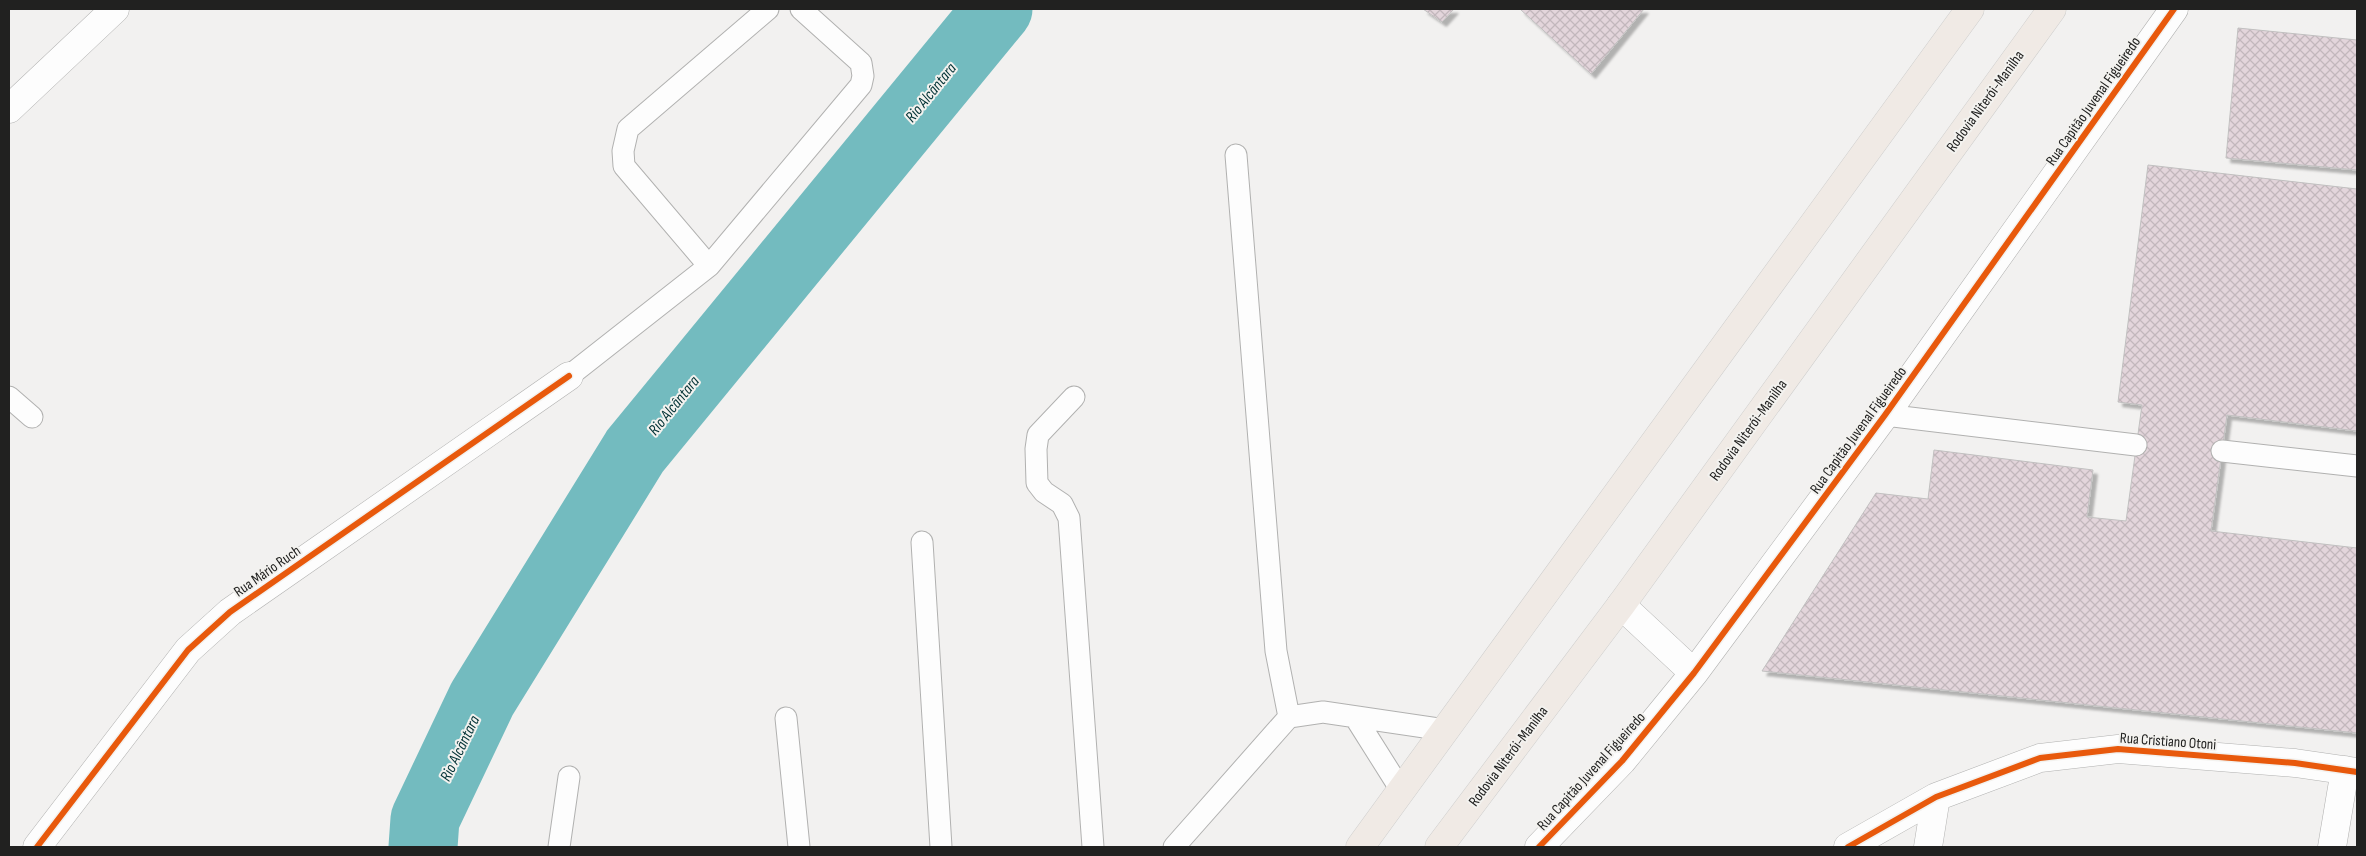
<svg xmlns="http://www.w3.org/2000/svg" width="2366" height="856" font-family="'Sofia Sans Condensed',sans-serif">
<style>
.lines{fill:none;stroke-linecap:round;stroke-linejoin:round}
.river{stroke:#73bbbf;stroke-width:69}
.building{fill:url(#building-cross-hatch);stroke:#c1c0c0;filter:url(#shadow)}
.service-casing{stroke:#b1b1b0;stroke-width:23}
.minor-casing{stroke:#b1b1b0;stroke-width:29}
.trunk-casing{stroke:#cececd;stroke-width:29}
.service{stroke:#fdfdfd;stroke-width:21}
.minor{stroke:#fdfdfd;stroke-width:28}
.trunk{stroke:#f0eae5;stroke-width:28}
.cycleway-casing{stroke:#f3f2ef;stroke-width:9}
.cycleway{stroke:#e8590c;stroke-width:6}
.labels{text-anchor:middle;stroke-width:4;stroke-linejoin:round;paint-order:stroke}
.street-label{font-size:15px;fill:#212120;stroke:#f3f2ef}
.water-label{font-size:16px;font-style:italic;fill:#003134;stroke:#f3f2ef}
</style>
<defs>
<pattern id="building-cross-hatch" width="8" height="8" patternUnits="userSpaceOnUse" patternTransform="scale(1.25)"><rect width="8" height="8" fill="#e3d5db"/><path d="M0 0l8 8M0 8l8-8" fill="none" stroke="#c2b7bc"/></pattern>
<filter id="shadow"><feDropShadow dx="4.5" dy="4.5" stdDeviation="1" flood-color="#0004"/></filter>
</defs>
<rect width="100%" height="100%" fill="#f2f1f0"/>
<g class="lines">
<!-- river -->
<path class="river" d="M 423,847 L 425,819 L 482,699 L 635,451 L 998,9"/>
</g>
<!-- building -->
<path class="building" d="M 1423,9 L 1454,9 L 1442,22 Z
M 1520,9 L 1644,9 L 1591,74 Z
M 2238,28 L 2357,40 L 2357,170 L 2226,158 Z
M 2148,165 L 2357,189 L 2357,431 L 2227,415 L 2211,531 L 2357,548 L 2357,733 L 1762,671 L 1876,493 L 1928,499 L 1934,450 L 2093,470 L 2087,517 L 2126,521 L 2142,405 L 2118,402 Z"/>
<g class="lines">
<defs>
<path id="service" d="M 1236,155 L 1276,651 L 1289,717
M 709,266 L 624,166 L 623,151 L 628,129 L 768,9
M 569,376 L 709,266 L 861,85 L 863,76 L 861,63 L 801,9
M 9,397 L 32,417
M 1074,397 L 1038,435 L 1036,449 L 1037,483 L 1044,492 L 1062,504 L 1069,518 L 1093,847
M 1885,415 L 2136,445
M 2222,451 L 2357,466
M 922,542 L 941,847
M 1355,717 L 1401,790
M 786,718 L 799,847
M 559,847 L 569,777
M 1174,847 L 1289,717 L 1323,712 L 1445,730"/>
<path id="minor" d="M 9,109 L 115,9
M 1621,605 L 1694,673
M 37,847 L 188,650 L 230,612 L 569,376
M 1539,847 L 1622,761 L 1694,673 L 1885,415 L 2174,9
M 1848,847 L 1936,797 L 2040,758 L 2118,749 L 2295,763 L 2357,772
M 1928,847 L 1936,797
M 2332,847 L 2345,770"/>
<path id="trunk" d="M 1360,847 L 1970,9
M 1439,847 L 1621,605 L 2052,9"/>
</defs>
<!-- service casing -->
<use href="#service" class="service-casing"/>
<!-- minor casing -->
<use href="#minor" class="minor-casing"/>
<!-- trunk casing -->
<use href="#trunk" class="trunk-casing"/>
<!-- service -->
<use href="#service" class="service"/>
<!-- minor -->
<use href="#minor" class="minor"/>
<!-- trunk -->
<use href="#trunk" class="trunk"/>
<defs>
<path id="cycleway" d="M 37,847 L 188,650 L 230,612 L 569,376
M 1539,847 L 1622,761 L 1694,673 L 1885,415 L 2174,9
M 1848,847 L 1936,797 L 2040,758 L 2118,749 L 2295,763 L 2357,772"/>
</defs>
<!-- cycleway casing -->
<use href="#cycleway" class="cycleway-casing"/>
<!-- cycleway -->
<use href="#cycleway" class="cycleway"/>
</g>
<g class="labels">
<!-- street labels -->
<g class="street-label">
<text transform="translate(1985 101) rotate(-54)" y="5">Rodovia Niterói-Manilha</text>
<text transform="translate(2093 101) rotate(-55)" y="5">Rua Capitão Juvenal Figueiredo</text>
<text transform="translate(1748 430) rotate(-54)" y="5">Rodovia Niterói-Manilha</text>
<text transform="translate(1858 430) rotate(-54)" y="5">Rua Capitão Juvenal Figueiredo</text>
<text transform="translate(267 571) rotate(-35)" y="5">Rua Mário Ruch</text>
<text transform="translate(2168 741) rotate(4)" y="5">Rua Cristiano Otoni</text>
<text transform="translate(1508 756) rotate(-53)" y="5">Rodovia Niterói-Manilha</text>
<text transform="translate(1591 771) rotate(-48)" y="5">Rua Capitão Juvenal Figueiredo</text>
</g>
<!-- water labels -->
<g class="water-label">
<text transform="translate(930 92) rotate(-51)" y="6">Rio Alcântara</text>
<text transform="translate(673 405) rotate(-51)" y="6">Rio Alcântara</text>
<text transform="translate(459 748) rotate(-64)" y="6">Rio Alcântara</text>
</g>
</g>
<!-- border -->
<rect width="2366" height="856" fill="none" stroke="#212120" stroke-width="20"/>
</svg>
